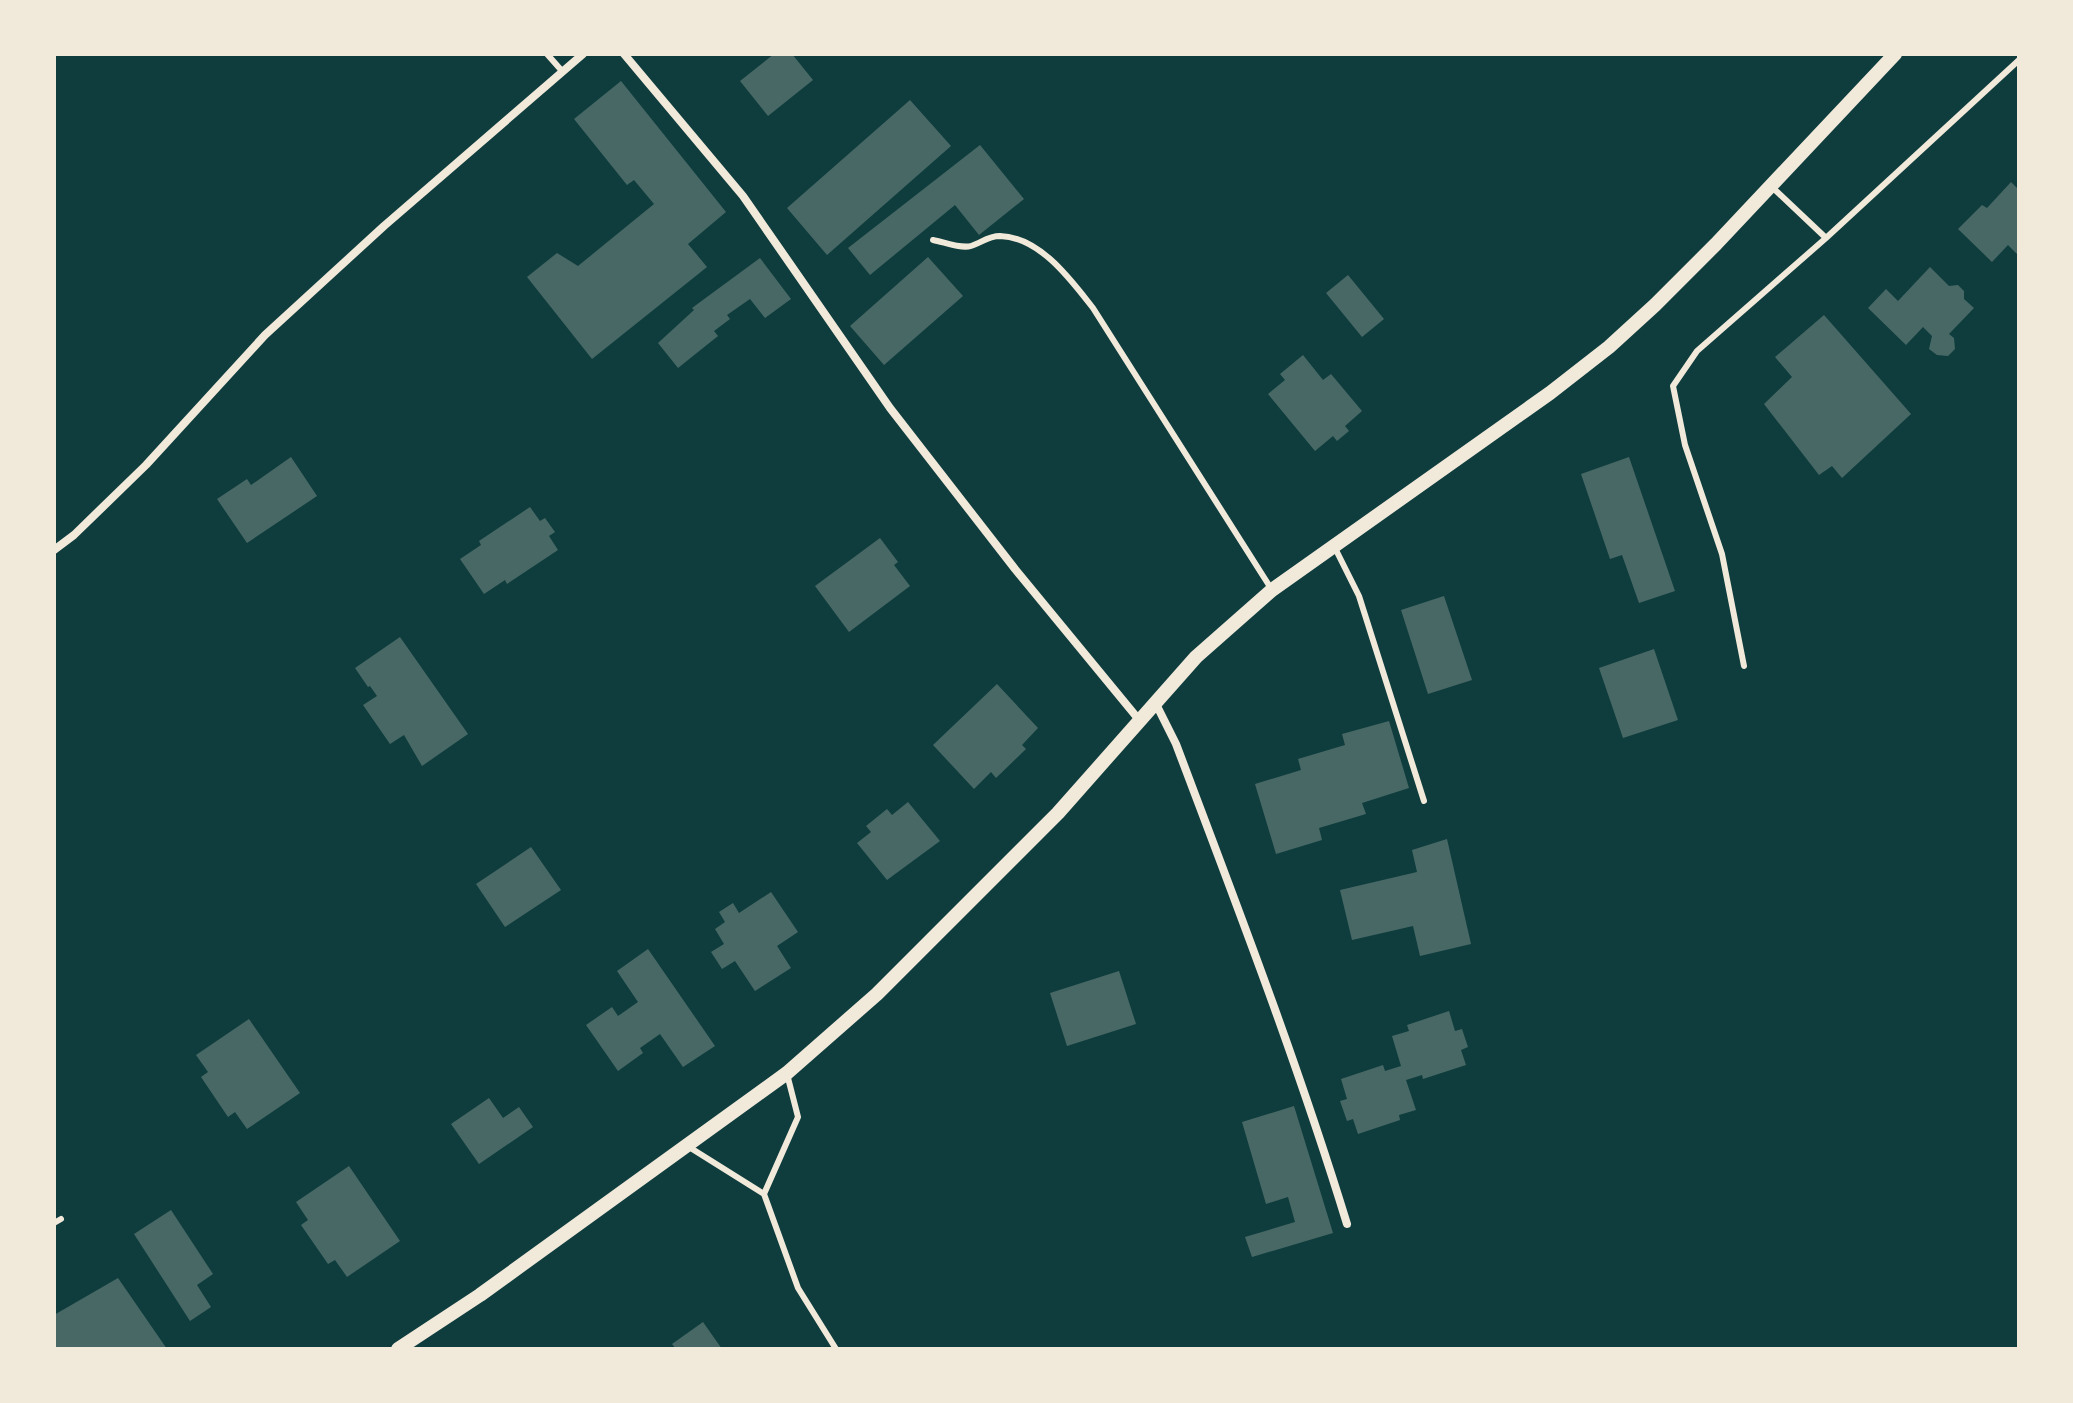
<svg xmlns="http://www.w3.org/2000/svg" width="2073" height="1403" font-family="'PT Sans',sans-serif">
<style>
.building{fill:#486865}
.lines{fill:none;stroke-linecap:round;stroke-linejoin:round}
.service{stroke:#f1e9da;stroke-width:6}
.minor{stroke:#f1e9da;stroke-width:8}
.tertiary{stroke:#f1e9da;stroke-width:14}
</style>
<rect width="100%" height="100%" fill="#0f3d3e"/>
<!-- building -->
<path class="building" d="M 774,54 L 792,54 L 813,80 L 768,116 L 740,81 Z
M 621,81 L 726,212 L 688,244 L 707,267 L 592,359 L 527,277 L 557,253 L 578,266 L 654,204 L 634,180 L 627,185 L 574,119 Z
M 910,100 L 951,146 L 827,255 L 787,208 Z
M 980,145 L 1024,199 L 979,235 L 955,205 L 870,275 L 848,248 Z
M 2011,182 L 2019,190 L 2019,256 L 2008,245 L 1992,262 L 1958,229 L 1982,205 L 1987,208 Z
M 928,257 L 963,296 L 884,365 L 850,326 Z
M 760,258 L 791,299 L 765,318 L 750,299 L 727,315 L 730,319 L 714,331 L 718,336 L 678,368 L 658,343 L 694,310 L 692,308 Z
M 1930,267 L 1949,286 L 1958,285 L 1964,291 L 1964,299 L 1974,308 L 1949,334 L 1954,338 L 1955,349 L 1948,356 L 1937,355 L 1929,349 L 1932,336 L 1923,327 L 1906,345 L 1868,308 L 1886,289 L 1898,301 Z
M 1348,275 L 1384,319 L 1362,337 L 1326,293 Z
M 1824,315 L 1911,414 L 1842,478 L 1832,466 L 1819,475 L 1764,404 L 1792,377 L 1775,357 Z
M 1303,355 L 1323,380 L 1331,374 L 1362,411 L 1345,426 L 1349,431 L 1337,441 L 1333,436 L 1315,451 L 1268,394 L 1285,380 L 1280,374 Z
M 291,457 L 317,496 L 247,543 L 217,499 L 247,479 L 251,485 Z
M 1629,457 L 1675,591 L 1639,603 L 1622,555 L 1610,559 L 1581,474 Z
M 530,507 L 540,521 L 545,518 L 555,532 L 549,536 L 558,550 L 507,584 L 505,580 L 484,594 L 460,559 L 481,545 L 479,541 Z
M 880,538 L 898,562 L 894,565 L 910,586 L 849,632 L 815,586 Z
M 1444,596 L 1472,680 L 1428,694 L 1401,610 Z
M 400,637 L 468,734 L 422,766 L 404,735 L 390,744 L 363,705 L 377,696 L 370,686 L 368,687 L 355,668 Z
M 1654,649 L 1678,720 L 1623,738 L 1599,668 Z
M 997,684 L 1038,728 L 1022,745 L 1026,749 L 996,778 L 991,772 L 974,789 L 933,745 Z
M 1389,721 L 1409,788 L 1362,803 L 1366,814 L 1319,828 L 1322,840 L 1276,854 L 1255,784 L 1301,770 L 1298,759 L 1345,745 L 1342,734 Z
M 908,802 L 940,841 L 887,880 L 857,843 L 871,832 L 866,826 L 887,809 L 892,815 Z
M 1447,839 L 1471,944 L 1420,956 L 1413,926 L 1352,940 L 1340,890 L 1417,872 L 1412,850 Z
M 531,847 L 561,890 L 505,927 L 476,884 Z
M 771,892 L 798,932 L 777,946 L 791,968 L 755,991 L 735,961 L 722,969 L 711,952 L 724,944 L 715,929 L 725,922 L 719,912 L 733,903 L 739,913 Z
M 648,949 L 715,1046 L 683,1067 L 660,1034 L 640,1048 L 643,1053 L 618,1071 L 586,1025 L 612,1007 L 618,1016 L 638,1002 L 617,971 Z
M 1119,971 L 1136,1024 L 1067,1046 L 1050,993 Z
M 1449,1011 L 1455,1031 L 1462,1029 L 1468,1047 L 1461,1050 L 1466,1065 L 1423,1079 L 1422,1075 L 1406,1080 L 1416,1110 L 1399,1115 L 1400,1120 L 1358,1134 L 1353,1119 L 1347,1121 L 1340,1101 L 1347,1099 L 1341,1079 L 1383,1065 L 1385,1071 L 1401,1066 L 1392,1036 L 1409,1031 L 1407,1025 Z
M 249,1019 L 300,1093 L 247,1129 L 235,1112 L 228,1117 L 201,1077 L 208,1072 L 196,1055 Z
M 489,1098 L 503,1118 L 519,1107 L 533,1127 L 479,1164 L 451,1124 Z
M 1294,1106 L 1333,1233 L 1252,1257 L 1245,1237 L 1295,1222 L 1288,1197 L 1266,1204 L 1242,1122 Z
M 349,1166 L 400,1241 L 347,1277 L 335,1260 L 328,1264 L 301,1225 L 308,1220 L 296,1202 Z
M 171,1210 L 213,1274 L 197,1285 L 211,1307 L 190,1321 L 134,1234 Z
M 118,1278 L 167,1349 L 54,1349 L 54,1315 Z
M 703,1322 L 722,1349 L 676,1349 L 672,1344 Z"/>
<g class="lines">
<!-- service -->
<path class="service" d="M 547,54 L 562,71
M 1771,186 L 1826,238
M 933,240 C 944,242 961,249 971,246 C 981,243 988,236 1000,236 C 1040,237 1071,280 1093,308 L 1272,590
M 1335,548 L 1359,596 L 1424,801
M 1744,666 L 1722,554 L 1685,445 L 1673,386 L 1697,351 L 1826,238 L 2019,60
M 787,1074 L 798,1117 L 764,1194 L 798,1288 L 836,1349
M 689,1147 L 764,1194
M 54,1223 L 61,1219"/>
<!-- minor -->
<path class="minor" d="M 624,54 L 743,196 L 890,408 L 1015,569 L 1140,721
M 54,550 L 74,535 L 146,465 L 265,335 L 384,226 L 583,54
M 1156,704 L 1176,744 C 1236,903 1297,1061 1347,1224"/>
<!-- tertiary -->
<path class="tertiary" d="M 398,1349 L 480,1295 L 787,1073 L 877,994 L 1058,813 L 1196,657 L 1272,590 L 1550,393 L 1609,347 L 1655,305 L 1716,244 L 1895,54"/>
</g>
<!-- border -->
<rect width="2073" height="1403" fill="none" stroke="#f1e9da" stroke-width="112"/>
</svg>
